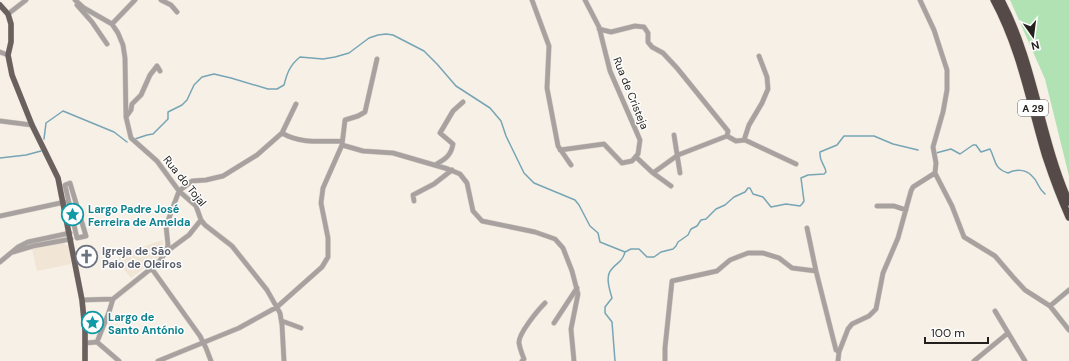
<svg xmlns="http://www.w3.org/2000/svg" width="1069" height="361" font-family="'DM Sans',sans-serif">
<style>
.built{fill:#f1e5d5}
.green{fill:#b1e2b3}
.lines{fill:none;stroke-linecap:round;stroke-linejoin:round}
.stream{stroke:#76a5b5;stroke-width:1.5}
.minor-casing{stroke:#d1cac2;stroke-width:5.5}
.major-casing{stroke:#d1cac2;stroke-width:6}
.highway-casing{stroke:#d1cac2;stroke-width:8}
.minor{stroke:#a7a1a0;stroke-width:4.5}
.major{stroke:#6a605e;stroke-width:5.5}
.highway{stroke:#554a47;stroke-width:7}
.labels{text-anchor:middle;stroke-width:3;stroke-linejoin:round;paint-order:stroke}
.shield{fill:#fefefe;stroke:#646260;stroke-width:1}
.shield-label{font-size:10px;font-weight:bold;fill:#221f1c}
.street-label{font-size:11px;fill:#221f1c;stroke:#fefefe}
.culture-label{font-size:11px;font-weight:bold;fill:#0d838f;stroke:#fefefe;text-anchor:start}
.worship-label{font-size:11px;font-weight:bold;fill:#5b616d;stroke:#fefefe;text-anchor:start}
</style>
<rect width="100%" height="100%" fill="#f7f0e6"/>
<!-- built -->
<path class="built" d="M 163,240 L 163,247 L 161,254 L 157,259 L 146,269 L 144,268 L 131,278 L 118,262 L 120,254 Z
M 62,243 L 69,246 L 71,264 L 37,271 L 32,249 Z"/>
<!-- green -->
<path class="green" d="M 1010,0 L 1069,0 L 1069,176 L 1045,79 Z"/>
<g class="lines">
<!-- stream -->
<path class="stream" d="M 44,139 L 46,123 L 63,111 L 114,132 L 127,142
M 135,139 L 147,135 L 153,134 L 168,119 L 168,112 L 182,105 L 187,100 L 194,85 L 202,77 L 214,74 L 231,78 L 268,89 L 277,89 L 284,85 C 287,73 290,65 300,57 L 323,59 L 335,57 L 349,53 L 369,38 L 378,35 L 386,34 L 393,35 L 424,51 L 437,64 L 456,86 L 490,108 L 501,121 L 506,136 L 524,173 L 534,183 L 575,200 L 579,205 L 590,226 L 598,233 L 600,242 L 625,252
M 936,153 L 951,149 L 960,154 L 973,145 L 976,145 L 981,152 L 990,149 C 996,160 993,168 1008,173 C 1015,169 1026,169 1032,176 C 1039,182 1036,186 1045,194
M 0,158 L 26,155 L 41,151
M 625,252 L 631,249 L 639,249 L 647,257 L 654,257 L 661,252 L 673,249 L 676,246 L 678,242 L 688,235 L 691,229 L 697,226 L 701,220 L 706,219 L 716,209 L 725,205 L 734,197 L 745,192 L 748,188 L 750,188 L 753,194 L 763,197 L 771,207 L 786,204 L 800,206 L 802,204 L 804,201 L 801,178 L 808,175 L 824,174 L 826,172 C 825,164 819,162 820,152 L 837,145 L 844,136 L 874,136 L 893,144 L 918,150
M 615,361 L 612,322 L 605,313 L 605,307 L 612,298 C 610,291 605,277 611,270 C 617,262 622,263 625,252"/>
<defs>
<path id="minor" d="M 75,0 L 84,8 L 112,24 L 118,33 L 123,45 L 125,58 L 126,117 L 131,138 L 157,161 L 179,191 L 196,206 L 201,220 L 205,225 L 232,246 L 267,290 L 280,313 L 282,325 L 284,361
M 161,0 L 171,5 L 177,12
M 532,0 L 549,46 L 547,88 L 558,146 L 571,165
M 920,0 L 934,30 L 947,70 L 947,90 L 943,112 L 933,147 L 936,163 L 935,173
M 77,5 L 92,22 L 107,44
M 8,14 L 26,0
M 112,24 L 135,0
M 599,29 L 611,32 L 635,26 L 644,27 L 648,33 L 648,42 L 652,47 L 663,53 L 677,68 L 728,131 L 727,136 L 678,155 L 653,173
M 0,52 L 8,55
M 126,117 L 131,110 L 132,104 L 141,95 L 150,75 L 157,66 L 160,71
M 0,121 L 32,125
M 282,133 C 300,144 322,141 342,141
M 674,135 L 680,173
M 727,136 L 736,141 L 745,140 L 796,164
M 744,140 L 749,125 L 762,103 L 768,89 L 767,77 L 759,56
M 342,145 L 363,151 L 393,153 L 448,169 L 460,174 L 467,183 L 473,211 L 482,221 L 535,232 L 555,239 L 563,248 L 572,271 L 578,294 L 571,329 L 574,361
M 560,150 L 604,144 L 622,163 L 632,161 L 638,154 L 640,140 L 610,71 L 599,27 L 585,0
M 636,157 L 653,173 L 671,186
M 435,165 C 445,159 451,156 453,144 L 440,133 L 453,111 L 463,102
M 935,173 L 952,206 L 964,237 L 995,256 L 1013,277 L 1025,290 L 1050,306 L 1069,330
M 70,183 L 86,236 L 77,238 L 65,185 Z
M 414,201 L 413,195 L 434,184 L 452,170
M 877,206 L 894,206 L 906,210
M 0,216 L 65,202
M 807,228 L 816,271 L 836,350 L 839,352
M 13,252 L 33,246 L 71,239
M 166,252 L 168,245 L 166,226 L 179,191 L 192,181 L 206,180 L 223,176 L 257,155 L 282,133 L 296,104
M 0,262 L 18,247 L 28,242 L 70,233
M 152,269 L 200,336 L 206,348 L 211,361
M 113,299 L 158,263 L 166,252 L 189,235 L 201,220
M 82,300 L 113,299
M 1050,306 L 1069,290
M 995,311 L 1025,361
M 282,321 L 301,328
M 554,323 L 577,288
M 97,342 L 109,312 L 113,299
M 97,342 L 119,361
M 86,343 L 97,342
M 158,361 L 239,328 L 277,307 L 322,267 L 328,257 L 328,238 L 321,203 L 323,188 L 342,145 L 345,120 L 358,116 L 365,112 L 377,59
M 522,361 L 524,359 C 522,354 520,349 519,343 C 518,334 538,310 545,303
M 665,361 L 665,348 L 672,281 L 717,271 L 730,260 L 748,253 L 763,253 L 779,258 L 792,268 L 816,271
M 838,361 L 839,352 L 848,329 L 852,324 L 869,316 L 876,309 L 883,273 L 898,238 L 911,191 L 913,187 L 935,173
M 974,361 L 1008,333"/>
<path id="major" d="M 0,5 L 8,14 L 11,24 L 11,42 L 8,55 L 12,75 L 32,125 L 58,178 L 82,300 L 85,330 L 85,361"/>
<path id="highway" d="M 994,0 C 1021,50 1030,104 1046,157 C 1053,178 1060,197 1069,217
M 1001,0 C 1035,64 1040,137 1069,202"/>
</defs>
<!-- minor casing -->
<use href="#minor" class="minor-casing"/>
<!-- major casing -->
<use href="#major" class="major-casing"/>
<!-- highway casing -->
<use href="#highway" class="highway-casing"/>
<!-- minor -->
<use href="#minor" class="minor"/>
<!-- major -->
<use href="#major" class="major"/>
<!-- highway -->
<use href="#highway" class="highway"/>
</g>
<!-- icons -->
<defs>
<symbol id="sight-ring" viewBox="-11 -11 22 22"><circle r="9.5" fill="#fefefe" stroke="#0f9aa8" stroke-width="1.5"/><path d="M0-6L1.8-2.2L6-1.7L2.9 1.2L3.7 5.4L0 3.3L-3.7 5.4L-2.9 1.2L-6-1.7L-1.8-2.2Z" fill="#0f9aa8"/></symbol>
<symbol id="church-ring" viewBox="-11 -11 22 22"><circle r="9.5" fill="#fefefe" stroke="#6b7280" stroke-width="1.5"/><path d="M-1.2-6h2.4v3.5h3.3v2.4h-3.3V6h-2.4V-.1h-3.3v-2.4h3.3Z" fill="#6b7280"/></symbol>
</defs>
<g fill-rule="evenodd">
<use href="#sight-ring" x="60" y="202" width="25" height="25"/>
<use href="#church-ring" x="74" y="244" width="25" height="25"/>
<use href="#sight-ring" x="80" y="310" width="25" height="25"/>
</g>
<g class="labels">
<!-- shield labels -->
<rect class="shield" x="1018" y="100" width="30" height="16" rx="3"/>
<g class="shield-label">
<text x="1033" y="112">A 29</text>
</g>
<!-- street labels -->
<g class="street-label">
<text transform="translate(631 93) rotate(68)" y="4">Rua de Cristeja</text>
<text transform="translate(185 181) rotate(51)" y="4">Rua do Tojal</text>
</g>
<!-- culture labels -->
<g class="culture-label">
<text x="88" y="213">Largo Padre José<tspan x="88" dy="13">Ferreira de Ameida</tspan></text>
<text x="108" y="321">Largo de<tspan x="108" dy="13">Santo António</tspan></text>
</g>
<!-- worship labels -->
<g class="worship-label">
<text x="102" y="255">Igreja de São<tspan x="102" dy="13">Paio de Oleiros</tspan></text>
</g>
</g>
<!-- north arrow -->
<g transform="translate(1033 36) rotate(166)" stroke="#fefefe" stroke-width="3" paint-order="stroke">
<path d="M0-3L7 15L0 10L-7 15Z" fill="#221f1c"/>
<text y="-6" font-size="11" font-weight="bold" text-anchor="middle" fill="#221f1c">N</text>
</g>
<!-- scale -->
<path d="M925 337v6h63v-6" fill="none" stroke="#221f1c" stroke-width="2"/>
<text x="931" y="337" font-size="12" fill="#221f1c" stroke="#fefefe" stroke-width="3" paint-order="stroke">100 m</text>
</svg>
